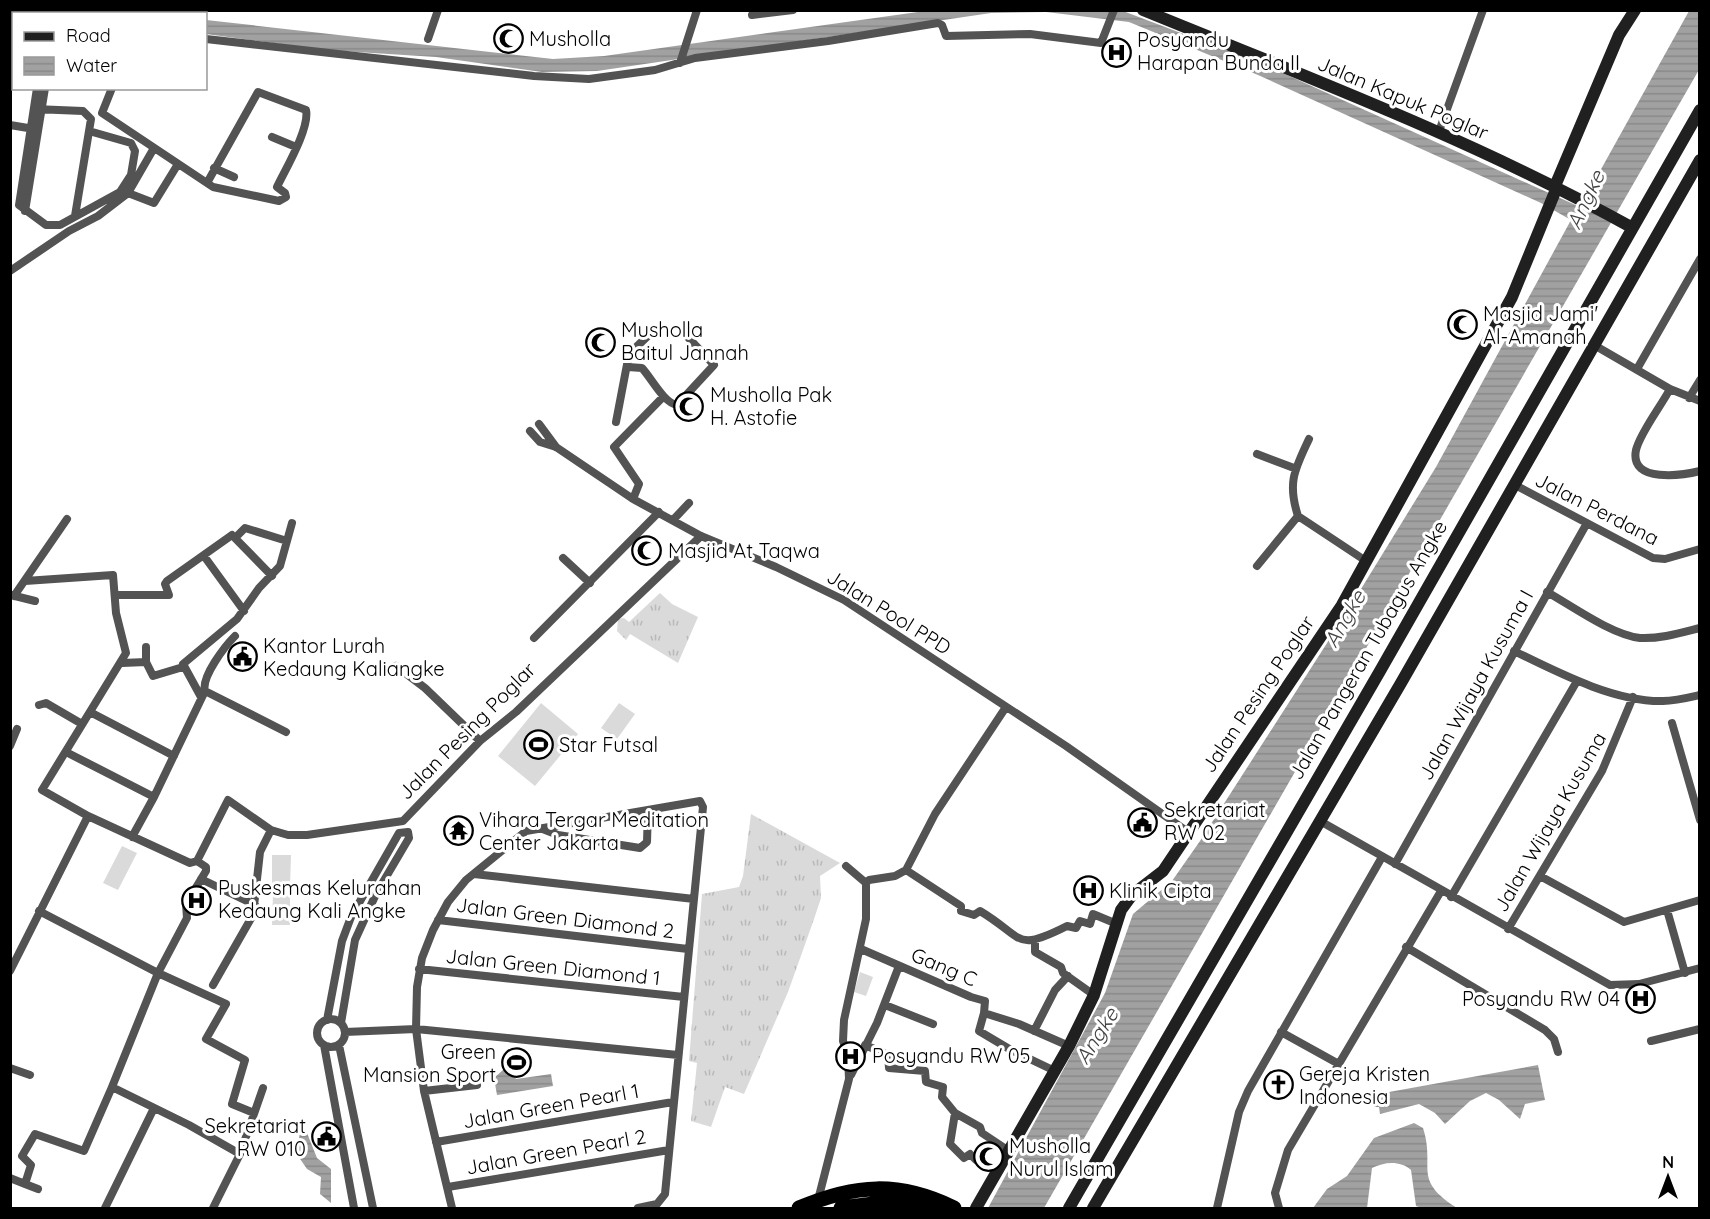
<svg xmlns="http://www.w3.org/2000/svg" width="1710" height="1219" font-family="Quicksand,sans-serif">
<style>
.grass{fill:url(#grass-tufts)}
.pitch{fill:#dadada}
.water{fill:url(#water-rules)}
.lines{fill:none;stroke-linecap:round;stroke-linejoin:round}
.street{stroke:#535353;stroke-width:8}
.secondary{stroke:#202020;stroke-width:12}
.highway{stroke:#000;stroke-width:15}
.labels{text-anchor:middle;stroke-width:6;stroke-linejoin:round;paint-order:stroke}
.poi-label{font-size:20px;fill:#000;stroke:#fff;text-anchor:start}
.street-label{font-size:20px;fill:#000;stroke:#fff}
.water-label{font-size:21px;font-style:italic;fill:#424242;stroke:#fff}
</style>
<defs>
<pattern id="grass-tufts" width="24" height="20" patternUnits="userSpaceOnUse" patternTransform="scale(1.5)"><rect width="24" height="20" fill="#dadada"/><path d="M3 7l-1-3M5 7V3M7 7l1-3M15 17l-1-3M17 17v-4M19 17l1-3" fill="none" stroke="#b9b9b9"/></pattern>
<pattern id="water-rules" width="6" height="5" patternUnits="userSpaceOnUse" patternTransform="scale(1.5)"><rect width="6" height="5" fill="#a1a1a1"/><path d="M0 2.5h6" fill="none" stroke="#898989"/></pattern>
</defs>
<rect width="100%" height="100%" fill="#fff"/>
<!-- grass -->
<path class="grass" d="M 660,593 L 672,604 L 698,617 L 678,663 L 630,634 L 626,640 L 617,631 L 618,619 L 624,618 L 629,622 Z
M 751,814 L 840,863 L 820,876 L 821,898 L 813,922 L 788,992 L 744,1094 L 725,1087 L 711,1127 L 691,1121 L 697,1063 L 689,1061 L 702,894 L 739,887 L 743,876 Z"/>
<!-- pitch -->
<path class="pitch" d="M 541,703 L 578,734 L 535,786 L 498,756 Z
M 619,703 L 635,714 L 617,739 L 601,728 Z
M 122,846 L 137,853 L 118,890 L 103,883 Z
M 272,855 L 291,855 L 290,887 L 272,887 Z
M 273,894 L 290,895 L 290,925 L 272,925 Z
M 860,972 L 873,977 L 866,996 L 854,992 Z"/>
<!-- water -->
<path class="water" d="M 925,11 L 1123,11 L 1265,65 L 1580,207 L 1689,11 L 1699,11 L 1700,68 L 1044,1208 L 988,1208 L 1105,993 L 1133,914 L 1172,881 L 1200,841 L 1345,615 L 1436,467 L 1571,220 L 1541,203 L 1258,75 L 1129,22 L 1046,12 L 991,13 L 597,71 L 542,72 L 436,57 L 325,50 L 206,34 L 206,20 L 553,59 L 604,56 Z
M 1538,1065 L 1545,1100 L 1525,1104 L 1520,1119 L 1499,1100 L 1486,1093 L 1470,1101 L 1445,1124 L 1435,1113 L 1419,1104 L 1380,1114 L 1379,1107 L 1374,1107 L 1378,1094 Z
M 503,1070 L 513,1073 L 516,1079 L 551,1074 L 553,1086 L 497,1095 L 494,1078 Z
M 1414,1123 L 1423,1128 C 1436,1168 1411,1179 1457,1208 L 1422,1208 L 1416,1206 L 1411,1170 C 1400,1160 1384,1162 1372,1168 L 1367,1208 L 1313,1208 L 1327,1189 L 1347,1176 L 1374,1138 Z
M 300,1133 L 307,1133 L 317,1158 L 331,1169 L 331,1203 L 320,1194 L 321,1177 L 307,1169 L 296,1153 Z"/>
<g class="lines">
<!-- street -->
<path class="street" d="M 23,10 L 30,14
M 752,15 L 793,10
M 10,23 L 14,23
M 206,39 L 534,76 L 589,79 L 655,70 L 695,58 L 828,41 L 938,23 L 942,25 L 946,36 L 1030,34 L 1101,43 L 1114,10
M 428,39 L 438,10
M 680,63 L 697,10
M 37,88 L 19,205 L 46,225 L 60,225 L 120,192 L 131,175 L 135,151 L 131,143 L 89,131
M 112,88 L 102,113 L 213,187 L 279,201 L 286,197 L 285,193 L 277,187 C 285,170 310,128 306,110 L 258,92 L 207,183
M 34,109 L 83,111 L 91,119 L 75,216
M 10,125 L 34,129
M 1438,134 L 1483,10
M 272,137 L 296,147
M 214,168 L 234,177
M 128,193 L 154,148
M 25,211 L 45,88
M 10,271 L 69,231 L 98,216 L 128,193 L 154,203 L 178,164
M 1594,345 L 1670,389 L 1700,401
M 628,367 L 642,368 C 652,379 664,403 677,405 L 714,365 L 683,332
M 1637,369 L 1700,259
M 1670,389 C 1661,406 1640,433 1636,450 C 1629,484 1684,475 1700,471
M 1689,398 L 1700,380
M 616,422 L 629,354 L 654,330
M 539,424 L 556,447
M 530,431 L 540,442 L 556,447 L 633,499 L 701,536 L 776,567 L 844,600 L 1066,746 L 1188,832
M 1257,454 L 1294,468
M 1515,485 L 1653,558 L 1665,559 L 1700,549
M 633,499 L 639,484 L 614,447 L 663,397
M 1298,516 C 1287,482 1295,469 1309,439
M 673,520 L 689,503
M 236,537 L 245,528 L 287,541
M 204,556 L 244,611
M 563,558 L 590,583
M 1257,566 L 1298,516 L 1366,561
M 1547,592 C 1572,606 1612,635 1640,638 C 1660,639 1680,633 1700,628
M 11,595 L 35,601
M 115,595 L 169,595 L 165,584 L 167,581 L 232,535 L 272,576
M 14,596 L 67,519
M 534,638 L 659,512
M 146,647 L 146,662
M 1514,651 C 1557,672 1614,702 1663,701 C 1675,701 1687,698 1700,695
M 122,663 L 146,662 L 153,676 L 183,667
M 396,666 L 425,688 L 480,741
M 205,691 C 201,677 225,646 235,636
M 201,697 L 183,664 L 237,619 L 259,588 L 280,566 L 292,523
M 39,705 L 46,703 L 82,724
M 90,712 L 174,756
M 1672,723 L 1700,820
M 10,746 L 17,729
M 66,752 L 154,797 L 205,691 L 286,732
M 88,816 L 190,863 L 197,861
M 1320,821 L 1610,985 L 1639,984 L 1700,968
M 540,828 L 558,835 L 640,848 L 647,842 L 648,810
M 132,837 L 154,797
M 197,861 L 228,800 L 271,830 L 288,835 L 307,835 L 403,821 L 480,741 L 516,712 L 701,536
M 1395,864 L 1587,523
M 846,866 L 866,883
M 906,870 L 961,906 L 961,911 L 974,915 L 980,911 C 1025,938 1014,953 1067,926 L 1076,928 L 1080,921 L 1090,924 L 1093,914 L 1117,924
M 474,874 L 694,899
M 1540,876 L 1624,922 L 1700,900
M 201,879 L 255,905
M 866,883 L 869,880 L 895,876 L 906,870 L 935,814 L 1006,707
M 1451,897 L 1577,681
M 1667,910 L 1685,973
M 39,911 L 158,973 L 226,1004 L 206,1039 L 245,1060 L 232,1104 L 254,1113
M 438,920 L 688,949
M 1508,929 L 1602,771 L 1633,697
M 1035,941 L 1035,952 L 1061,967 L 1063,973 L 1094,995
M 1406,947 L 1545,1030 L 1554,1039 L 1558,1052
M 861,949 L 971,997 L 985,1001 L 984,1013 L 1019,1024 L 1069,1046
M 419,969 L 684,997
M 10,971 L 88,816 L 42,790 L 126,653 L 116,613 L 113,575 L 25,581
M 213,985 L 253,915 L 260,852 L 271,830
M 885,1005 L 933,1024
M 984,1013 L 979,1031 L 1011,1050 L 1055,1071
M317 1033a14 14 0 1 1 28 0a14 14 0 1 1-28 0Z
M 327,1020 L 342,941 L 351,917 L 399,833 L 408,832 L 409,838 L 376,894 L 355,940 L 341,1023
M 1034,1031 L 1055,990 L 1068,976
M 345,1032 L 416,1029 L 678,1055
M 1281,1032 L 1337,1063
M 1651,1041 L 1700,1029
M 324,1045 L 354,1208
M 339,1045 L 373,1208
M 865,1045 L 888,1055 L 889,1068 L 925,1071 L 926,1082 L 943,1087 L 942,1097 L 955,1113 L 950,1144 L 964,1158 L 970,1154 L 976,1160 L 980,1157 L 1000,1169
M 10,1068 L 30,1075
M 851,1075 L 877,1023 L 899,966
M 112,1087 L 158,973 L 187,918 L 186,904 L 206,871 L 206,867 L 197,861
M 424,1091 L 477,1085
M 955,1113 L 980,1127 L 982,1133 L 1009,1151
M 436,1142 L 673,1102
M 10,1178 L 25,1184 L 31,1165 L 22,1156 L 35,1134 L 84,1151 L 112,1087 L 189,1125 L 240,1154
M 25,1184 L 38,1189
M 448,1187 L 669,1150
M 818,1200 L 849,1079 L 848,1056 L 843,1041 L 844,1020 L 866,919 L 866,883
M 105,1208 L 154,1108
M 213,1208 L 240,1154 L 263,1088
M 452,1208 L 424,1091 L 416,1029 L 417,987 L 422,958 L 433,930 L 448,902 L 466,880 L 526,831 L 700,801 L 703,807 L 665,1194 L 657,1204 L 638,1208
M 1217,1208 L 1239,1112 L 1248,1091 L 1382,857
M 1279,1208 L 1275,1193 L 1288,1150 L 1441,891"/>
<!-- secondary -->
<path class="secondary" d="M 1143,10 C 1307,77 1476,141 1631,227
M 1555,186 L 1619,35 L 1635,10
M 976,1208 L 1069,1046 L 1094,995 L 1121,910 L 1132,895 L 1163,871 L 1342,605 L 1512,297 L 1557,187
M 1069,1208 L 1380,671 L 1700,110
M 1093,1208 L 1401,683 L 1700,160"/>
<!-- highway -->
<path class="highway" d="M 799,1208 C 855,1184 899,1181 954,1208
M 841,1208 L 890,1202 L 926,1208"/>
</g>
<!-- icons -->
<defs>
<symbol id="mosque-ring" viewBox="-11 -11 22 22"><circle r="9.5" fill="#fff" stroke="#000" stroke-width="1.5"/><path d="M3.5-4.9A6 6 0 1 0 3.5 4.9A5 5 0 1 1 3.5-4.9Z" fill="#000"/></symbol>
<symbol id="hospital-ring" viewBox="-11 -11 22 22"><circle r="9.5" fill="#fff" stroke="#000" stroke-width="1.5"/><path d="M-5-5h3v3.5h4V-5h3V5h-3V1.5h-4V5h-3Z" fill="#000"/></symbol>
<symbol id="civic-ring" viewBox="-11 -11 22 22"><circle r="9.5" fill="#fff" stroke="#000" stroke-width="1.5"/><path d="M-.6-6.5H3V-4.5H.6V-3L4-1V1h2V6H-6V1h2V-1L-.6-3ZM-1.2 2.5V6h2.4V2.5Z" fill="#000"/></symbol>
<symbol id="stadium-ring" viewBox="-11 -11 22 22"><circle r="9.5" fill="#fff" stroke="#000" stroke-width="1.5"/><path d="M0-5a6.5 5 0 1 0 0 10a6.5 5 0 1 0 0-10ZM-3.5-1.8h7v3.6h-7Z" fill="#000"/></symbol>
<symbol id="temple-ring" viewBox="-11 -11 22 22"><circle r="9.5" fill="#fff" stroke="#000" stroke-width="1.5"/><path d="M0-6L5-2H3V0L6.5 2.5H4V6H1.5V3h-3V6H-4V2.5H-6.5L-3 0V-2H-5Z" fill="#000"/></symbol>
<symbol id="church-ring" viewBox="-11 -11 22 22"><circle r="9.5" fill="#fff" stroke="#000" stroke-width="1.5"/><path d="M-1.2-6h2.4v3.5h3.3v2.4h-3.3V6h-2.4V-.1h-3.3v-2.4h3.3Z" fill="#000"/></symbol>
</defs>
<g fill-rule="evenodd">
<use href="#mosque-ring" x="492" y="22" width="33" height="33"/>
<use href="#hospital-ring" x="1100" y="36" width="33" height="33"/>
<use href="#mosque-ring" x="1446" y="308" width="33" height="33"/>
<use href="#mosque-ring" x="584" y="326" width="33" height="33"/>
<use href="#mosque-ring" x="672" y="390" width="33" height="33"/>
<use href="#mosque-ring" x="630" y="534" width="33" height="33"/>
<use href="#civic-ring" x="226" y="640" width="33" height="33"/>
<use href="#stadium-ring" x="522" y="728" width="33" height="33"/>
<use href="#civic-ring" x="1126" y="806" width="33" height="33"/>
<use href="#temple-ring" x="442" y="814" width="33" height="33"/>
<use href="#hospital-ring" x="1072" y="874" width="33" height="33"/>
<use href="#hospital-ring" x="180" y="884" width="33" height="33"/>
<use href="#hospital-ring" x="1624" y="982" width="33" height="33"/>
<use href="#hospital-ring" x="834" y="1040" width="33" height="33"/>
<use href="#stadium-ring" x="500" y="1046" width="33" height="33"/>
<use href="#church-ring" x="1262" y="1068" width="33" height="33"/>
<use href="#civic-ring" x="310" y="1120" width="33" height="33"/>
<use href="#mosque-ring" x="972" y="1140" width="33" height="33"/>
</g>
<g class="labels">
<!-- poi labels -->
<g class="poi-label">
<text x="529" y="46">Musholla</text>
<text x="1137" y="47">Posyandu<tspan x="1137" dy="23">Harapan Bunda II</tspan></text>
<text x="1483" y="321">Masjid Jami'<tspan x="1483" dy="23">Al-Amanah</tspan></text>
<text x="621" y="337">Musholla<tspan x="621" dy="23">Baitul Jannah</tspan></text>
<text x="710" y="402">Musholla Pak<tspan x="710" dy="23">H. Astofie</tspan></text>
<text x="668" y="558">Masjid At Taqwa</text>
<text x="263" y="653">Kantor Lurah<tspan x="263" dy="23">Kedaung Kaliangke</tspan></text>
<text x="559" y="752">Star Futsal</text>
<text x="1164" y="817">Sekretariat<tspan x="1164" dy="23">RW 02</tspan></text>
<text x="479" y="827">Vihara Tergar Meditation<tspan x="479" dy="23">Center Jakarta</tspan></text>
<text x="218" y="895">Puskesmas Kelurahan<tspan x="218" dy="23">Kedaung Kali Angke</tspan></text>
<text x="1109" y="898">Klinik Cipta</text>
<text x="1620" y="1006" text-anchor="end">Posyandu RW 04</text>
<text x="496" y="1059" text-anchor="end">Green<tspan x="496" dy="23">Mansion Sport</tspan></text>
<text x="872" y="1063">Posyandu RW 05</text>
<text x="1299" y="1081">Gereja Kristen<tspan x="1299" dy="23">Indonesia</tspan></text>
<text x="306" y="1133" text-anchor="end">Sekretariat<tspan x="306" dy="23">RW 010</tspan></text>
<text x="1009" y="1153">Musholla<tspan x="1009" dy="23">Nurul Islam</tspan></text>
</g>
<!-- street labels -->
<g class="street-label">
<text transform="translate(1403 98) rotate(23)" y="7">Jalan Kapuk Poglar</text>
<text transform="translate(1597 509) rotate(27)" y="7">Jalan Perdana</text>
<text transform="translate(889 612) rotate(32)" y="7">Jalan Pool PPD</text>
<text transform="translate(1368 650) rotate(-60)" y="7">Jalan Pangeran Tubagus Angke</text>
<text transform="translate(1476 685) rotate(-61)" y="7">Jalan Wijaya Kusuma I</text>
<text transform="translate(1258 694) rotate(-56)" y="7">Jalan Pesing Poglar</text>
<text transform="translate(467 731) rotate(-45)" y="7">Jalan Pesing Poglar</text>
<text transform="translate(1550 822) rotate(-60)" y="7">Jalan Wijaya Kusuma</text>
<text transform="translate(565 918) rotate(7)" y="7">Jalan Green Diamond 2</text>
<text transform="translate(553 967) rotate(6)" y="7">Jalan Green Diamond 1</text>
<text transform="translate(944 967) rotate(23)" y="7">Gang C</text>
<text transform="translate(551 1106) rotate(-10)" y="7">Jalan Green Pearl 1</text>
<text transform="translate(556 1152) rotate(-10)" y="7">Jalan Green Pearl 2</text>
</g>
<!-- water labels -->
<g class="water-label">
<text transform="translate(1586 200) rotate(-65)" y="7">Angke</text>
<text transform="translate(1345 619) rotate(-60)" y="7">Angke</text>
<text transform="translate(1097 1036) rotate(-58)" y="7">Angke</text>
</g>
</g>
<!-- border -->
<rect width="1710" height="1219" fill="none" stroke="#000000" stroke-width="24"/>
<!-- legend -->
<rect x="12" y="12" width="195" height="78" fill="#ffffff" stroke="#999999" stroke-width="1.5"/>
<rect x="24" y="32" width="30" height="9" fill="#202020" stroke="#999999" stroke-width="1.5"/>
<text x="66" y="42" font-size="18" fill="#000000">Road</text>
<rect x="24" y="57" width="30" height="18" fill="url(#water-rules)" stroke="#999999" stroke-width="1.5"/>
<text x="66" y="72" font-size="18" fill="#000000">Water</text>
<!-- north arrow -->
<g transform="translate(1668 1177)" stroke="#ffffff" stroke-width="4.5" paint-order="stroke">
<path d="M0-4.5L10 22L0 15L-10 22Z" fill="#000000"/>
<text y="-9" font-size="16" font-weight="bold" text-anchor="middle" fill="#000000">N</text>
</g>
</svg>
